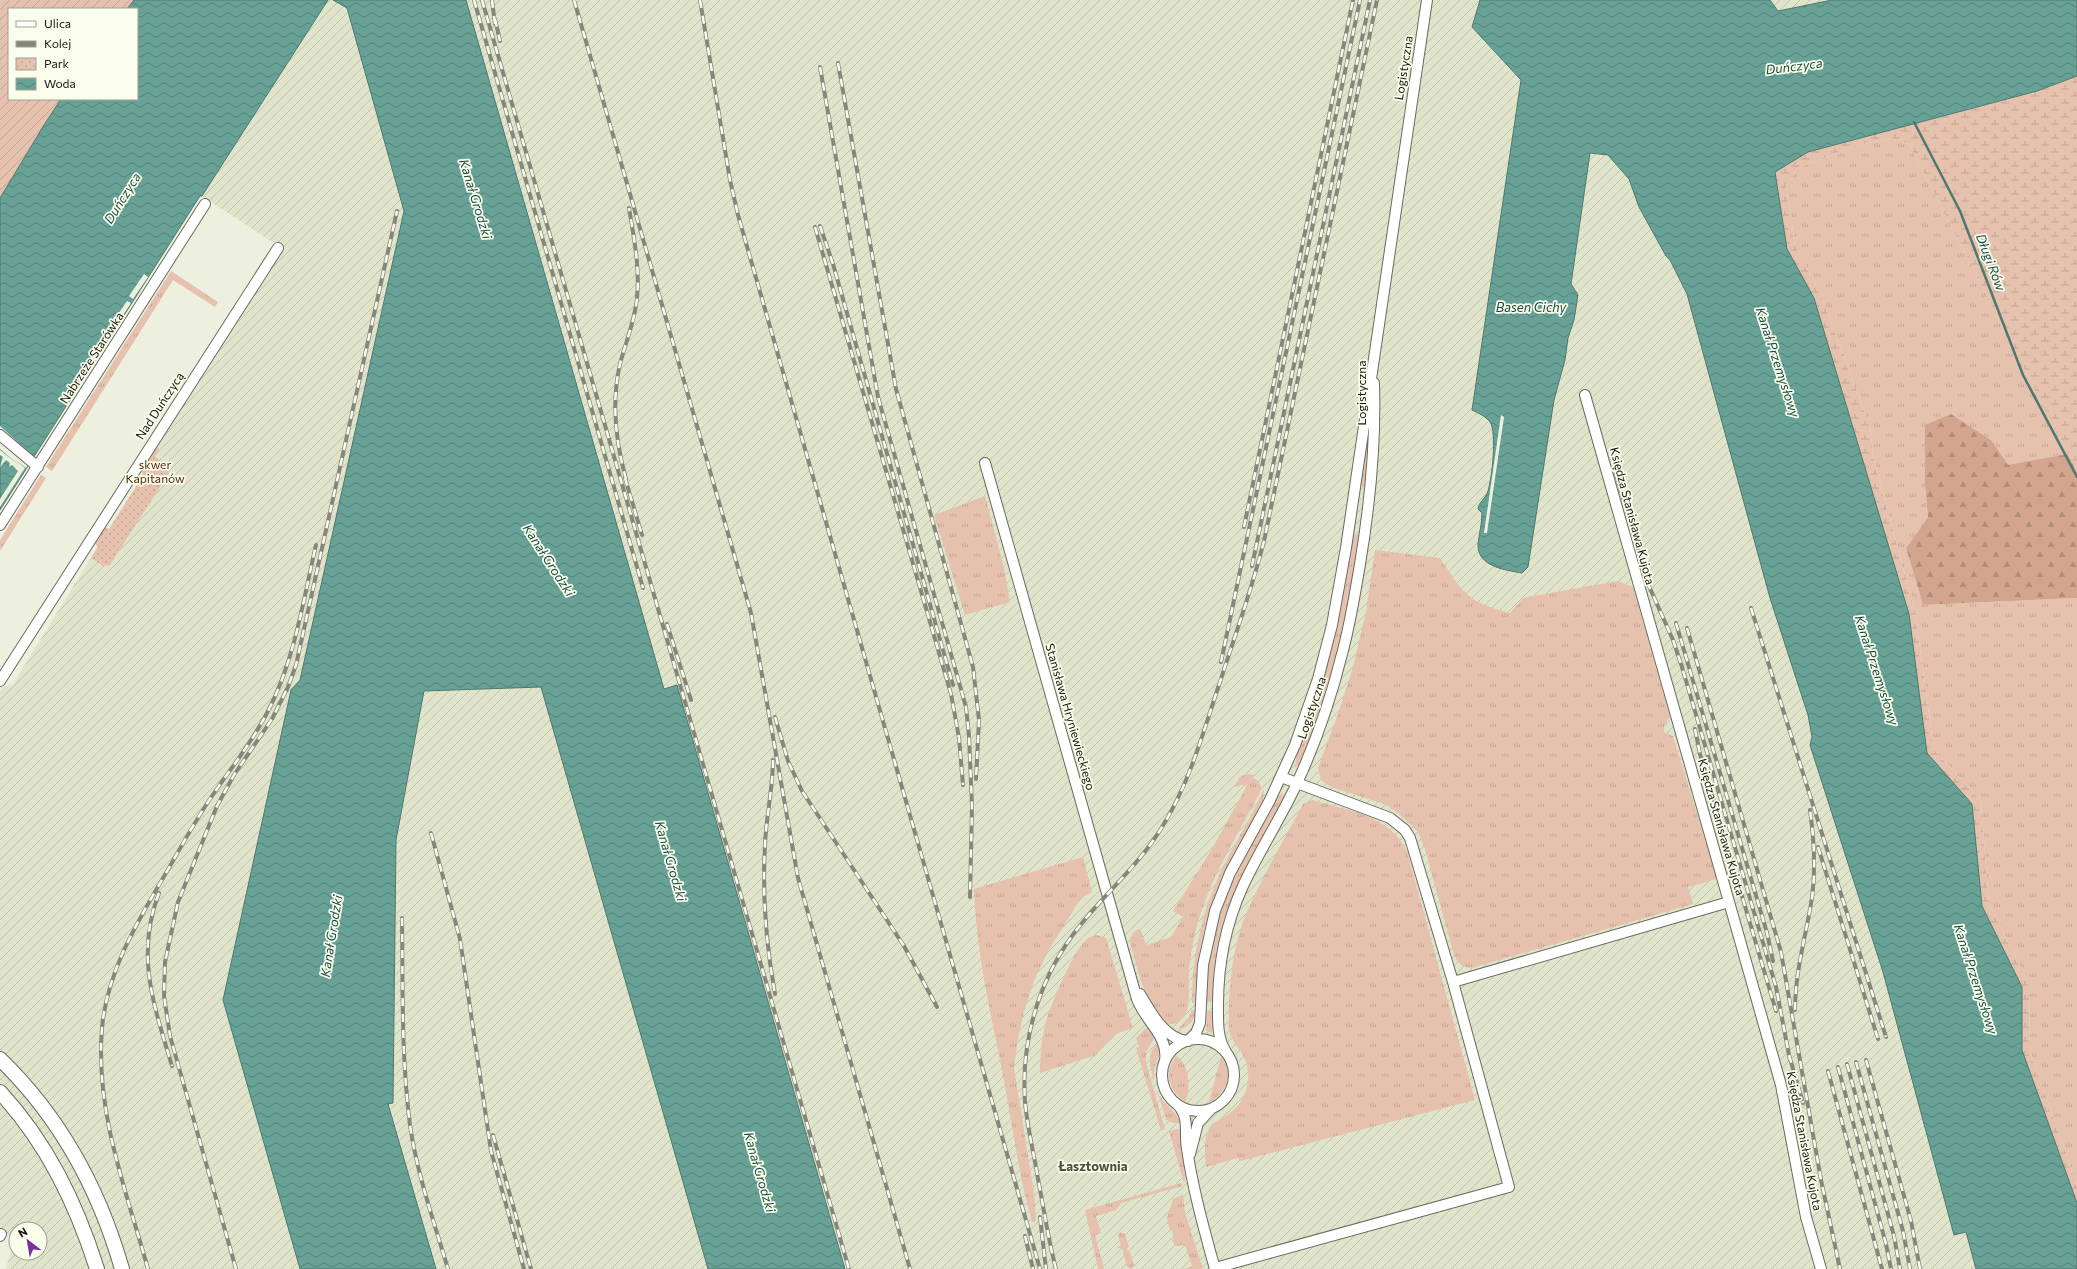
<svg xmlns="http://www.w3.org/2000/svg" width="2077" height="1269" font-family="Commissioner,sans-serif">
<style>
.industrial{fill:url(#industrial-furrows)}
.grass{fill:url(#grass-tufts)}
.forest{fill:url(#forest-firs)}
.wetland{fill:url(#wetland-marsh)}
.park{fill:url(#park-dots)}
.garden{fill:url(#garden-furrows)}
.water{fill:url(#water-waves);stroke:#4f786e}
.pier{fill:#edf0de}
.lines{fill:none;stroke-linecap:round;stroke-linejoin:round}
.stream{stroke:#4f786e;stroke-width:2.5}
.street-casing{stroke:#696b5c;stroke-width:12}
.secondary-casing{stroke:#696b5c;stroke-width:16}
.street{stroke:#fff;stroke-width:10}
.secondary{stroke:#fff;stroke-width:14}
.rail-casing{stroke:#85877b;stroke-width:4}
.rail{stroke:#fafdeb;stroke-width:2.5;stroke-dasharray:8;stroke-linecap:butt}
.labels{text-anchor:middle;stroke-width:3.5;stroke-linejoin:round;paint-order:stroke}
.street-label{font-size:12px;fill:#161711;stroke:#fafdeb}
.park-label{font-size:12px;fill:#53270e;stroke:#fafdeb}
.water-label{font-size:13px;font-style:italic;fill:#184b43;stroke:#fafdeb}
.neighbourhood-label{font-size:13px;font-weight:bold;fill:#4c4f40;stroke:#fafdeb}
</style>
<defs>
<pattern id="industrial-furrows" width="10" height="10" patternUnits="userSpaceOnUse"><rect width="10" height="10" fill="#e0e4cb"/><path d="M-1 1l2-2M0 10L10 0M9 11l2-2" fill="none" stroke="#bfc3ad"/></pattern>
<pattern id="grass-tufts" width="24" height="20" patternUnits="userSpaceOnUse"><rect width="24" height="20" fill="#e5c1ae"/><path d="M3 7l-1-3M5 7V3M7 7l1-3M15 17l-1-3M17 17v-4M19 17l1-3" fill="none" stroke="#c4a595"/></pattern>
<pattern id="forest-firs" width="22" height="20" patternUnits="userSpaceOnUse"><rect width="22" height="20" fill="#d3a58e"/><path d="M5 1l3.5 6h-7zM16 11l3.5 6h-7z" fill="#b48d79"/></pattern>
<pattern id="wetland-marsh" width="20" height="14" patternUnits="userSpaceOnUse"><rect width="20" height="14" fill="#e5c1ae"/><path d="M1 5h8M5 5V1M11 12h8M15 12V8" fill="none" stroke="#c4a595"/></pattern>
<pattern id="park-dots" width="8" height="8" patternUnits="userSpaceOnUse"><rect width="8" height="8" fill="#e5c1ae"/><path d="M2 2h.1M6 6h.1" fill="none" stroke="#c4a595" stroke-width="1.8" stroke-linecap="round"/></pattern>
<pattern id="garden-furrows" width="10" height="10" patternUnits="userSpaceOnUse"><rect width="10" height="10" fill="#e5c1ae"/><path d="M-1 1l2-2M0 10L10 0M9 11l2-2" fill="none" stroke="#c4a595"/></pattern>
<pattern id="water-waves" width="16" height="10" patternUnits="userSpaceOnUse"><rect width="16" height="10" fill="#68a296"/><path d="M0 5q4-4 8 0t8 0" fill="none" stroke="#558379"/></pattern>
</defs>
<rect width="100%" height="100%" fill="#edf0de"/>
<!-- industrial -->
<path class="industrial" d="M 328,0 L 333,0 L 347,8 L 404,211 L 300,680 L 291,690 L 223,1000 L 300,1269 L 6,1269 L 11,1250 L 16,1246 L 16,1253 L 40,1253 L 40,1229 L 16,1229 L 16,1236 L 0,1234 L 0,692 L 3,687 L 13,684 L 91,558 L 103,566 L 110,565 L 169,473 L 168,465 L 155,457 L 156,446 L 221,336 L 284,250 L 202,196 Z
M 466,0 L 1480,0 L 1472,27 L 1521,80 L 1472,409 L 1489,422 L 1494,437 L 1489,489 L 1478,509 L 1482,513 L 1479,539 L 1486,563 L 1498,568 L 1522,573 L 1554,400 L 1565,360 L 1568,338 L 1574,320 L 1578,295 L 1571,284 L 1590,153 L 1608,155 L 1629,179 L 1639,207 L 1666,256 L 1670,260 L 1687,294 L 1770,598 L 1808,715 L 1812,737 L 1810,745 L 1883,972 L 1954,1235 L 1966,1231 L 1976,1269 L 845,1269 L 677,686 L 664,689 Z
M 1770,0 L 1832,0 L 1778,11 Z
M 542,687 L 708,1269 L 436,1269 L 388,1104 L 393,1102 L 396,840 L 424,691 Z"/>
<!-- grass -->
<path class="grass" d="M 1891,138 L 1909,144 L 2068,454 L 2008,466 L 1992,441 L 1925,485 L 1928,517 L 1906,548 L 1923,605 L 2077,598 L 2077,1184 L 2029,1049 L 2030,987 L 1989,904 L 1981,801 L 1934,750 L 1915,612 L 1873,456 L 1870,427 L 1821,295 L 1795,245 L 1786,186 L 1798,168 L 1855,146 Z
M 171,271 L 218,302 L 215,307 L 173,280 L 52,471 L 46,467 Z
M 1367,442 L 1366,487 L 1360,486 Z
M 41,475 L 46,478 L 0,551 L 0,540 Z
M 985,496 L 1004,568 L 1010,602 L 965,615 L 934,515 Z
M 1353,534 L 1359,535 C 1349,602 1336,666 1312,730 C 1308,742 1305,760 1295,768 L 1297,753 L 1317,700 L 1335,636 Z
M 1375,550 L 1440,558 C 1465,595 1466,601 1510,613 L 1523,598 L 1618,581 L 1633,587 L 1670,717 L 1664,725 L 1664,732 L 1673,736 L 1717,879 L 1688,887 L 1693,904 L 1472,968 C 1461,967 1457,963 1453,952 L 1425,849 L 1418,832 L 1397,812 L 1384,804 L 1331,787 L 1321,780 L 1318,768 L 1339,711 L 1353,667 L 1366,612 Z
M 1246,774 L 1254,775 L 1253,778 L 1258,781 L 1262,788 C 1236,839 1204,886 1193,943 C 1191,953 1189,964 1189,974 C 1188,986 1191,1002 1186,1013 C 1183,1020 1176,1025 1169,1024 C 1145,1007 1138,970 1130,943 C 1130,936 1133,930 1140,929 L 1146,945 L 1171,937 L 1183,917 L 1173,911 L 1212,849 L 1245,789 L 1247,784 L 1234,787 L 1240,777 Z
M 1264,789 L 1263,801 C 1251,824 1237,847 1225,870 C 1205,912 1196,956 1195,1003 L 1192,1003 C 1192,955 1202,910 1223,867 C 1236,841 1252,816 1264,789 Z
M 1283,792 L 1282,802 C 1259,844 1233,885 1220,932 C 1214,955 1213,979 1212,1002 L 1206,1002 C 1204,927 1241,864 1275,800 Z
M 1312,800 C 1342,809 1384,814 1402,843 C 1407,849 1409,859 1411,866 L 1475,1100 L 1240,1161 L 1238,1158 L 1206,1167 C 1205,1155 1203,1138 1210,1127 C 1213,1122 1219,1120 1224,1117 C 1241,1108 1250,1089 1248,1071 C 1246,1051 1232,1045 1229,1030 C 1228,989 1232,945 1249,907 C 1265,872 1285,838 1303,804 Z
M 1083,857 L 1092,892 L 1081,898 L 1048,951 L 1034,981 L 1024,1012 L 1018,1039 L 1014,1068 L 1034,1193 L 1036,1221 L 1032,1222 C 1018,1172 1012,1121 1002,1070 C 990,1010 976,950 974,889 Z
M 1096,935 L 1106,938 L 1133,1028 L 1115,1034 L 1096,1055 L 1040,1073 C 1040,1055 1042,1035 1047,1018 C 1053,1000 1074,950 1087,939 C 1089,937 1093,936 1096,935 Z
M 1192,1010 L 1195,1010 C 1195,1021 1188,1028 1178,1029 L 1189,1017 Z
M 1207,1011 L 1212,1011 L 1212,1033 L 1206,1031 Z
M 1146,1028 L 1151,1028 L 1156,1035 L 1146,1052 L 1146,1063 L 1165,1129 L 1161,1130 L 1136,1048 L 1139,1047 L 1136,1038 Z
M 1159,1043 L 1161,1051 L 1155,1065 L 1154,1081 C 1150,1066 1145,1053 1159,1043 Z
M 1176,1056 C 1189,1062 1192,1090 1185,1102 C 1168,1090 1164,1072 1176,1056 Z
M 1221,1057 C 1235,1073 1226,1093 1210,1102 L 1209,1101 Z
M 1158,1093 C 1164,1106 1177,1111 1181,1123 L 1172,1123 L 1166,1119 Z
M 1177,1129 L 1182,1131 L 1185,1180 L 1184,1183 L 1169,1131 Z
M 1181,1183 L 1182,1186 L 1179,1187 L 1121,1203 L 1116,1210 L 1096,1216 L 1101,1233 L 1095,1235 L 1104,1269 L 1098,1269 L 1085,1210 Z
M 1183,1195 L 1185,1213 L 1203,1269 L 1185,1269 L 1192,1266 L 1185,1245 L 1175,1246 L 1172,1240 L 1174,1239 L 1172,1230 L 1170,1231 L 1167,1218 L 1173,1199 Z
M 1120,1232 L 1125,1234 L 1129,1247 L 1127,1248 L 1128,1252 L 1130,1252 L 1134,1265 L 1131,1269 L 1127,1267 L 1122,1248 L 1117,1248 L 1121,1245 L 1118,1235 Z"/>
<!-- forest -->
<path class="forest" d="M 1951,414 L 1992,441 L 2008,465 L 2068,454 L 2077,472 L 2077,598 L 1923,605 L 1906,548 L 1928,517 L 1925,485 L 1925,425 Z"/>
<!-- wetland -->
<path class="wetland" d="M 2077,76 L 2077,472 L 1909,144 L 1891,138 L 1855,146 L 1798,168 L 1786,186 L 1795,245 L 1821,295 L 1870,427 L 1873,456 L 1915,612 L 1934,750 L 1981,801 L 1989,904 L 2030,987 L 2029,1049 L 2077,1184 L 2077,1203 L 2022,1050 L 2022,987 L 1982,906 L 1972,804 L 1927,753 L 1909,614 L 1814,298 L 1787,249 L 1775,171 L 1808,152 L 2037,91 Z"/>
<!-- park -->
<path class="park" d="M 156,446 L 159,448 L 155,457 L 168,465 L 169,473 L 110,565 L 103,566 L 91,558 L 98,546 L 94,543 L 104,527 L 109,529 L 143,475 L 141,470 Z"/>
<!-- garden -->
<path class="garden" d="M 0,0 L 134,0 L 127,9 L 9,9 L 9,99 L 61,99 L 44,125 L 0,198 Z"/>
<!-- water -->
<path class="water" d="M 134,0 L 328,0 L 202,196 L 200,196 L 0,510 L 0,198 L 44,125 L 61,99 L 137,99 L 137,9 L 127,9 Z
M 333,0 L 466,0 L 664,689 L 677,685 L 845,1269 L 708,1269 L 541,687 L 424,691 L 396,840 L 393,1103 L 388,1104 L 436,1269 L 300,1269 L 223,1000 L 291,690 L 300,680 L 404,211 L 347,8 Z
M 1480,0 L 1770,0 L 1778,11 L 1832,0 L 2077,0 L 2077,76 L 2037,91 L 1808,152 L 1775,172 L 1787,249 L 1814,298 L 1909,614 L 1927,753 L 1972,804 L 1982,906 L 2022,987 L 2022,1050 L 2077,1203 L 2077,1269 L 1976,1269 L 1966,1232 L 1954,1235 L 1883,972 L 1810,745 L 1812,737 L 1808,715 L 1770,598 L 1687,294 L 1670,260 L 1666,256 L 1639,207 L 1629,179 L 1608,155 L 1590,153 L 1571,284 L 1578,295 L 1574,320 L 1568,338 L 1565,360 L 1554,400 L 1528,567 L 1522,573 C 1506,570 1477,567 1478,544 C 1479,534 1482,524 1482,513 L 1478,509 C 1478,503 1486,498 1488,491 C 1492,478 1497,433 1490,422 C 1485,416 1478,413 1472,410 L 1521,80 L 1472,27 Z"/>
<!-- pier -->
<path class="pier" d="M 144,274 L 148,277 L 133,299 L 129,296 Z
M 127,301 L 131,303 L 116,326 L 112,323 Z
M 110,327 L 114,330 L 99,352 L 95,349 Z
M 93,354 L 97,356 L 82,379 L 78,376 Z
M 1501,415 L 1504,417 L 1487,533 L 1484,533 Z
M 0,426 L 34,457 L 26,468 L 13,458 L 25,468 L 0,507 L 0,499 L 18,471 L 12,465 L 9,467 L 10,463 L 6,460 L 0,467 L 3,457 L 0,455 L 0,450 L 21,467 L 0,449 Z"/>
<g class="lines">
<!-- stream -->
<path class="stream" d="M 1914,122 L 1960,211 L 2023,375 L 2077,477"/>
<defs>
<path id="street" d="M 1585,395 L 1781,1085 L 1806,1217 L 1821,1269
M 0,435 L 38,467
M 985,463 L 1137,999 C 1145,1021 1169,1036 1165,1061
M 0,525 L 205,204
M 0,681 L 278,248
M 1453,982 L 1729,902
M 1140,994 C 1150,1011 1165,1040 1188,1041
M1162 1075a36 36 0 1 1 72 0a36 36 0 1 1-72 0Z
M 1188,1041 L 1196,1033 L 1200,1023 L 1203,965 L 1215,911 L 1230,873 L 1270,800 L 1295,745 L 1318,679 L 1332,625 L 1346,548 L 1427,0
M 1226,1052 C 1217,1038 1218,1022 1218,1005 C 1218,964 1226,923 1243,886 C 1259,851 1281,818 1297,783 C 1316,742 1331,698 1342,654 C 1350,625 1355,594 1360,564 C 1370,504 1376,444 1374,383
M 1178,1105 C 1190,1118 1184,1134 1187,1149 C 1193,1190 1204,1229 1215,1269
M 1190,1154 L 1198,1123 L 1210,1110
M 0,1236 L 1,1234
M 1215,1268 L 1509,1187 L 1453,982 L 1410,838 L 1405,830 L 1390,818 L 1281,777"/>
<path id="secondary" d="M 0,1059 C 60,1117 99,1189 122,1269
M 0,1092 C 47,1143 76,1203 97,1269"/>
</defs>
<!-- street casing -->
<use href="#street" class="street-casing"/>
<!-- secondary casing -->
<use href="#secondary" class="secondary-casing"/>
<!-- street -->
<use href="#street" class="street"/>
<!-- secondary -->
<use href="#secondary" class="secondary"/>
<defs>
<path id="rail" d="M 474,0 L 643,588
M 482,0 L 849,1269
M 492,0 L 495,24
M 574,0 L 751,613 L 798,878 L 910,1269
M 700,0 L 730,180 L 738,215 L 1040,1269
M 495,19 L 500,41
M 838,63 L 896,389 L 973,667 L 979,720 L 976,779
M 820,67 L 878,397 L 966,707 L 969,736 L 972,806 L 970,897
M 820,226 L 833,264 L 953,685
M 815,227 L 951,694 L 959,738 L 963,785
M 1616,474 L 1649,586 L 1673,640 L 1682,667 L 1776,987 L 1790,1060
M 625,478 L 642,535
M 626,479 C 615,440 611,399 621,360 C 627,339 635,319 637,298 C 640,268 634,238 629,208
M 1244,527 L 1353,0
M 1252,566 L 1370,0
M 1751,608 L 1886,1037
M 1676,623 L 1767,933 L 1773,961
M 667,624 L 691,700
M 1687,628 L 1781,952 L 1821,1180 L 1840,1269
M 1221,662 L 1360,0
M 775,717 L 788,761 L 802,791 L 904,946 L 937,1007
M 1695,729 L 1700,754 L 1776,1011
M 773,760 C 773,788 766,817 765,845 C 762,896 766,944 775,994
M 431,833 L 460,939 L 491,1151 L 524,1269
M 1818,847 L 1878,1039
M 159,893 C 135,955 154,1006 172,1066
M 402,918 C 403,987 401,1056 410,1125 C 417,1174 434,1222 448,1269
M 1795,1010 C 1795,972 1806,935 1812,898 C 1816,869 1814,839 1810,810
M 1789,1055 L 1803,1103
M 1866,1060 L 1911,1221 L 1920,1269
M 1856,1062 L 1903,1231 L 1910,1269
M 1847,1064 L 1894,1236 L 1900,1269
M 1838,1067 L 1886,1244 L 1891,1269
M 1828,1071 L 1882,1269
M 493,1135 L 531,1269
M 1040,1217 L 1046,1269
M 1025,1236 L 1033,1269
M 148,1269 C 126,1190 95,1112 102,1028 C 107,971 138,921 166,873 C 181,847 195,821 212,796 C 231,768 253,741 268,711 C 295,659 303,601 316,545
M 236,1269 L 170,1036 L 164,996 L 165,962 L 178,902 L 217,806 L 234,775 L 272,719 L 288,687 L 296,665 L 397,211
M 1056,1269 C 1048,1239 1044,1209 1038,1179 C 1034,1153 1027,1127 1025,1101 C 1021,1042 1038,983 1072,936 C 1101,896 1140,866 1165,822 C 1191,779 1204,729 1220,682 C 1235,635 1252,589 1264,541 L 1377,0"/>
</defs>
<!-- rail casing -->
<use href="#rail" class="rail-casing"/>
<!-- rail -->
<use href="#rail" class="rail"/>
</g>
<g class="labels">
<!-- street labels -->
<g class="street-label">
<text transform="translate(1404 68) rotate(-81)" y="4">Logistyczna</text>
<text transform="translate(92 358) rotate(-57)" y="4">Nabrzeże Starówka</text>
<text transform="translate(1362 393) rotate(-90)" y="4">Logistyczna</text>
<text transform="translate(160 406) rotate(-57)" y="4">Nad Duńczycą</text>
<text transform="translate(1632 516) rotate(75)" y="4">Księdza Stanisława Kujota</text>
<text transform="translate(1312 708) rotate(-71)" y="4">Logistyczna</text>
<text transform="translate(1070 717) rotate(74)" y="4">Stanisława Hryniewieckiego</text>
<text transform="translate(1721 827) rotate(74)" y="4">Księdza Stanisława Kujota</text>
<text transform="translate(1804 1141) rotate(79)" y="4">Księdza Stanisława Kujota</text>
</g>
<!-- park labels -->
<g class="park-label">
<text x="155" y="469">skwer<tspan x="155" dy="14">Kapitanów</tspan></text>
</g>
<!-- water labels -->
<g class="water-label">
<text transform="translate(1794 66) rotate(-7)" y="5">Duńczyca</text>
<text transform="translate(122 198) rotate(-58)" y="5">Duńczyca</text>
<text transform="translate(476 199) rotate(73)" y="5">Kanał Grodzki</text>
<text transform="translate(1991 262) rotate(69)" y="5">Długi Rów</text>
<text x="1531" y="312">Basen Cichy</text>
<text transform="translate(1778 362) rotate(72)" y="5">Kanał Przemysłowy</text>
<text transform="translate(549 560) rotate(57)" y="5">Kanał Grodzki</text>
<text transform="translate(1877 670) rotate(72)" y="5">Kanał Przemysłowy</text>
<text transform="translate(671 861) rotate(74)" y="5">Kanał Grodzki</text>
<text transform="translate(331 936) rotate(-81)" y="5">Kanał Grodzki</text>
<text transform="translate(1976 979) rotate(72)" y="5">Kanał Przemysłowy</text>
<text transform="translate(760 1172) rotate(74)" y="5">Kanał Grodzki</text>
</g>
<!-- neighbourhood labels -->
<g class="neighbourhood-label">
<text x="1093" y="1171">Łasztownia</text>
</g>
</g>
<!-- legend -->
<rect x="8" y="8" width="130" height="92" fill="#fafdeb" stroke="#9fa194"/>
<rect x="16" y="21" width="20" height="6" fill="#ffffff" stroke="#9fa194"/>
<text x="44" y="28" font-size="12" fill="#161711">Ulica</text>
<rect x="16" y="41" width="20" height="6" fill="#85877b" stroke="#9fa194"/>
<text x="44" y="48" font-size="12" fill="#161711">Kolej</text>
<rect x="16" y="58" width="20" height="12" fill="url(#park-dots)" stroke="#9fa194"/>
<text x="44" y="68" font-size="12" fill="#161711">Park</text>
<rect x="16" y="78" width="20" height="12" fill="url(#water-waves)" stroke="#9fa194"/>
<text x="44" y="88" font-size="12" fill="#161711">Woda</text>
<!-- north arrow -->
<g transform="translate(28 1241) rotate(329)"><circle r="19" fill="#fafdeb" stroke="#9fa194"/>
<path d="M0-3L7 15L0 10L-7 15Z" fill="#7730a4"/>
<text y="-6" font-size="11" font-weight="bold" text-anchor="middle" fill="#161711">N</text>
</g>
</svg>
